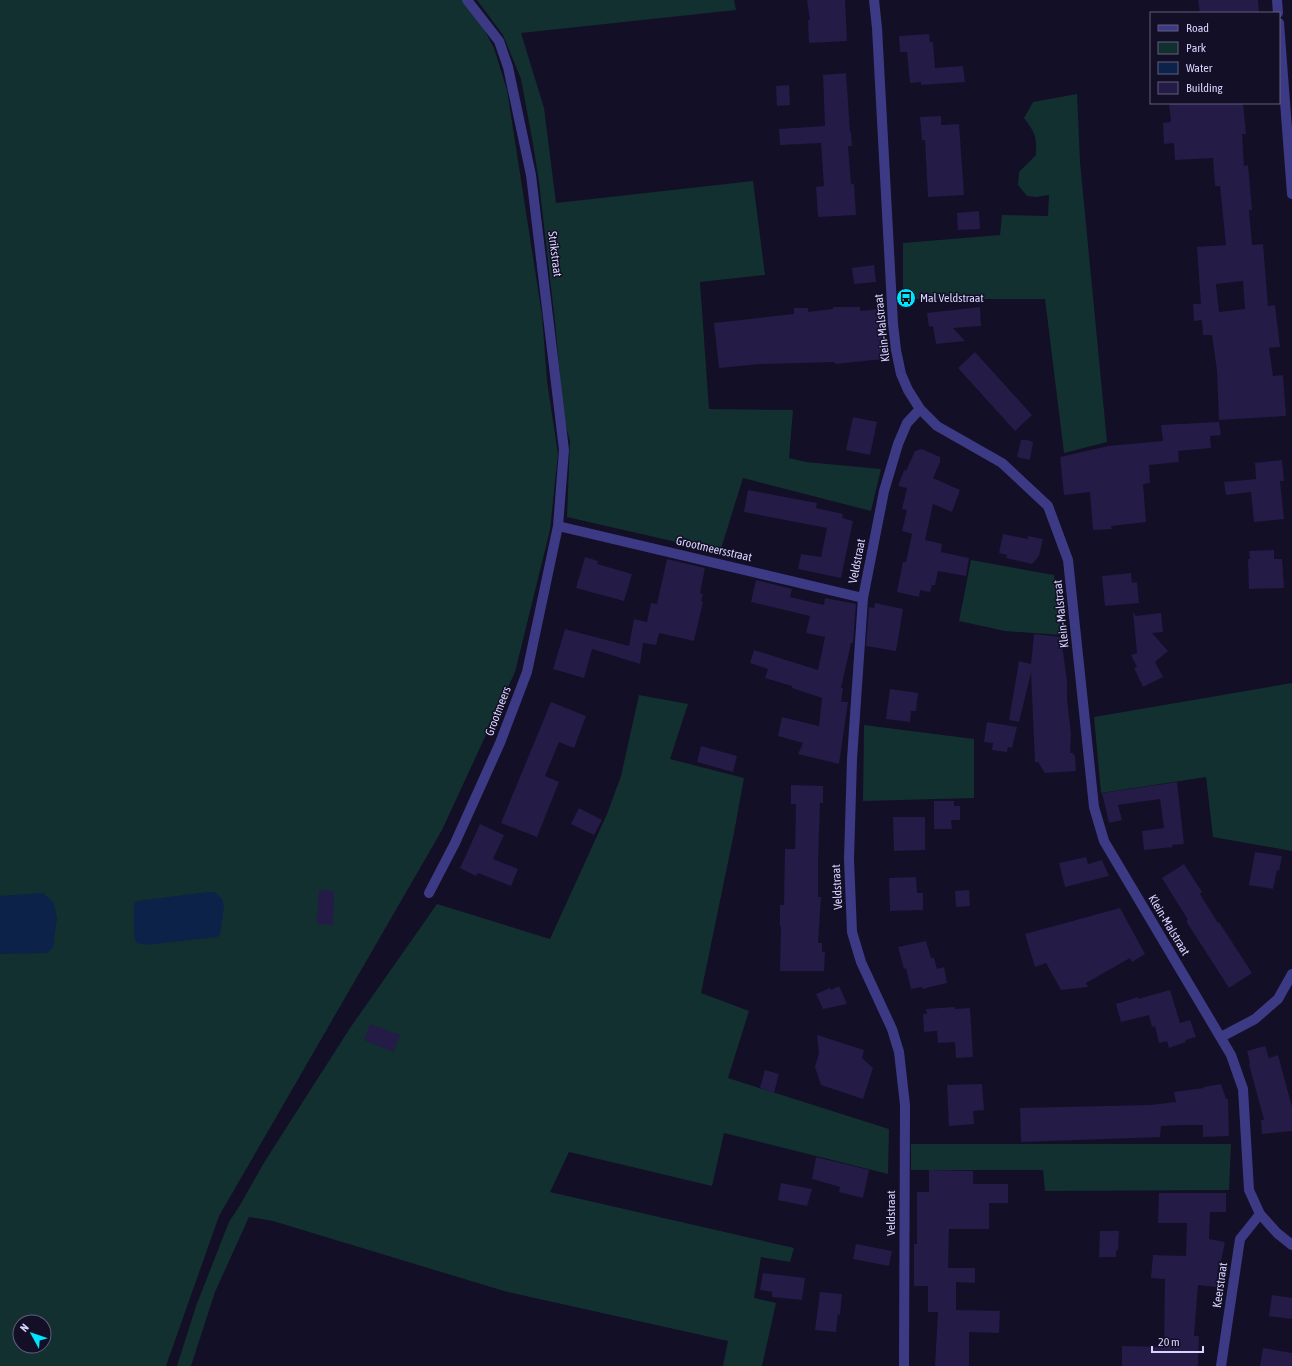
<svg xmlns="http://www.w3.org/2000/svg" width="1292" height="1366" font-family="'Asap Condensed',sans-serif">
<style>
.green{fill:#12302f;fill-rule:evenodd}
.water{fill:#0c2248}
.building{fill:#241b47;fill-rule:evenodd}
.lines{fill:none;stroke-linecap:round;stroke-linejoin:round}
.minor{stroke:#3d3a85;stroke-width:10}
.labels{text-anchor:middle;stroke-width:3;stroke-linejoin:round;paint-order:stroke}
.street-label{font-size:12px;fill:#d9d4ff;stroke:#130f26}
.poi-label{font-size:12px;fill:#d9d4ff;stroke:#130f26;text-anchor:start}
</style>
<rect width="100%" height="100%" fill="#130f26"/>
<!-- green -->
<path class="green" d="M 0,0 L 462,0 L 479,20 L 494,48 L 507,90 L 542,315 L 547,381 L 558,454 L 550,530 L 515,672 L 442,830 L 219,1216 L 166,1366 L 0,1366 ZM 20,1322 L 44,1322 L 44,1346 L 20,1346 Z
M 477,0 L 734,0 L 736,10 L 521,33 L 544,108 L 556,203 L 753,181 L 765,275 L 700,282 L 709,409 L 793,410 L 789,458 L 806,462 L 881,469 L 871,511 L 743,478 L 720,552 L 567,517 L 570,441 L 565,422 L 562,398 L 555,322 L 539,182 L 533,144 L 521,79 L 503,35 Z
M 1077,94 L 1080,162 L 1107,442 L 1064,453 L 1045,299 L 903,299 L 903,243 L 1000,235 L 1002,215 L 1048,216 L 1049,195 L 1036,197 L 1027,196 L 1018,185 L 1019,172 L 1036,155 C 1037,137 1035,132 1024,118 L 1033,102 Z
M 971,560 L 1054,575 L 1061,635 L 1005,631 L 959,621 Z
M 1292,683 L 1292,851 L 1213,837 L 1206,777 L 1101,793 L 1094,717 Z
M 639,695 L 688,704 L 670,759 L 744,778 L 734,833 L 701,993 L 749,1011 L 728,1078 L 889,1129 L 888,1174 L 724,1133 L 712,1186 L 569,1152 L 550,1192 L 794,1248 L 790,1262 L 761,1257 L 754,1298 L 776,1303 L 762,1366 L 723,1366 L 728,1341 L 504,1291 L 273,1221 L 249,1217 L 215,1292 L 191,1366 L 177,1366 L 196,1306 L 229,1222 L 240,1205 L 265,1161 L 350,1028 L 437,904 L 550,939 L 607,814 L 621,776 Z
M 864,725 L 974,739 L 974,798 L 863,801 Z
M 911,1144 L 1231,1144 L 1229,1190 L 1045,1191 L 1043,1170 L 911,1170 Z"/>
<!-- water -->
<path class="water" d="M 209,892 L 215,892 L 222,899 L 224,906 L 220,935 L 217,937 L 145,945 L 137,943 L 134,937 L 134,904 L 136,901 Z
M 43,893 L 54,903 L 57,918 L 53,947 L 48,953 L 0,954 L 0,896 Z"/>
<!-- building -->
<path class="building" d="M 807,0 L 845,0 L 847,41 L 809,43 L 808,20 L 810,20 Z
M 1198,0 L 1258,0 L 1259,13 L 1200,13 Z
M 929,34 L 930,42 L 933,42 L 935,68 L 963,66 L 965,82 L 921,85 L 921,82 L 910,83 L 907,52 L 900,52 L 899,36 Z
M 846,73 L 850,132 L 851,132 L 852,146 L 848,146 L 851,184 L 854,184 L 856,215 L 818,217 L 816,187 L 824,186 L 821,143 L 780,145 L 779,129 L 825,126 L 823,75 Z
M 789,85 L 790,105 L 777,106 L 776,86 Z
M 1169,103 L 1243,103 L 1246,134 L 1242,134 L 1244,166 L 1248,165 L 1252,210 L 1249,210 L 1252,245 L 1263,244 L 1268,306 L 1275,305 L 1280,347 L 1269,348 L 1273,376 L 1283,375 L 1286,416 L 1219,420 L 1217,371 L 1212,335 L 1203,335 L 1202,321 L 1201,320 L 1194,321 L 1193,304 L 1201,304 L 1197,247 L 1226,245 L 1220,186 L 1215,186 L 1213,158 L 1175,160 L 1174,143 L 1164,144 L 1163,123 L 1171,122 ZM 1243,281 L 1245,309 L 1219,312 L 1216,284 Z
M 941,116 L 941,125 L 959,124 L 964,195 L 928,197 L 925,140 L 922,140 L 920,117 Z
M 979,211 L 980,229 L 958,230 L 957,213 Z
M 874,265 L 876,282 L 854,284 L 852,268 Z
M 833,307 L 860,307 L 860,311 L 879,309 L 884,359 L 835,364 L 835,362 L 760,364 L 719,368 L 714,323 L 794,314 L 794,308 L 808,308 L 808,312 L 833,309 Z
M 980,307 L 981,326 L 953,328 L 965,341 L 936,344 L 933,326 L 929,327 L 927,313 Z
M 975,352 L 1032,415 L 1015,431 L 958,368 Z
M 853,417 L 877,422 L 870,455 L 846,450 Z
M 1219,422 L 1221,435 L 1210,436 L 1211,448 L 1178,451 L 1179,462 L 1149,465 L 1150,483 L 1143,484 L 1146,522 L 1111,526 L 1112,529 L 1093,530 L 1090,492 L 1064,495 L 1060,457 L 1108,446 L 1163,441 L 1161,425 Z
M 1021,440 L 1027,440 L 1033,442 L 1030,460 L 1017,457 Z
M 922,449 L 940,457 L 940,462 L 933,478 L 960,490 L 952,512 L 933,504 L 925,540 L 942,544 L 941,552 L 969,558 L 966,576 L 938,571 L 935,585 L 932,585 L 930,592 L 920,590 L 919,597 L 897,592 L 903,562 L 906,562 L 912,534 L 902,531 L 907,510 L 902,509 L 907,488 L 898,486 L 904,470 L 906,471 L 915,451 Z
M 1282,460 L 1284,481 L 1280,481 L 1284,519 L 1254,522 L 1251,492 L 1226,495 L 1224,482 L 1256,479 L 1255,463 Z
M 748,490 L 817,503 L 816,508 L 843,514 L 842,518 L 853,521 L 841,578 L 798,569 L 801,554 L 821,557 L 827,528 L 744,512 Z
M 1003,534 L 1028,539 L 1028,536 L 1043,539 L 1039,556 L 1032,564 L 1006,558 L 1007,555 L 999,553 Z
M 1274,550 L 1274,559 L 1282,559 L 1284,588 L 1249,589 L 1248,559 L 1250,559 L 1249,551 Z
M 585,557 L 598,561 L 597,564 L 632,574 L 624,601 L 576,588 Z
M 667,559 L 705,568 L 700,593 L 703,594 L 701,601 L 703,602 L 694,641 L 659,633 L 656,645 L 643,643 L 640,664 L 592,649 L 584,678 L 553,669 L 565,629 L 629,646 L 634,619 L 647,622 L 651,603 L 657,604 Z
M 1131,573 L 1132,583 L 1137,582 L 1139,603 L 1105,606 L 1102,576 Z
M 756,580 L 792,589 L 790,597 L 824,605 L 825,598 L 856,604 L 853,643 L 851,643 L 841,688 L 843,688 L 841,702 L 848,702 L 839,764 L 798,754 L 803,743 L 778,736 L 782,717 L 819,726 L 822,698 L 792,688 L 792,686 L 765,678 L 768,669 L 750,663 L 754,650 L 818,670 L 825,637 L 806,633 L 810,616 L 751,602 Z
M 875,603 L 903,609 L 896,651 L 866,646 L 869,607 L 874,608 Z
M 1133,612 L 1136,616 L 1161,613 L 1163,632 L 1152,633 L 1168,651 L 1155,662 L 1163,677 L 1143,687 L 1134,668 L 1137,667 L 1131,655 L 1137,653 Z
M 1034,634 L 1061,637 L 1067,681 L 1067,699 L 1071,734 L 1070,753 L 1073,753 L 1073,755 L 1075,755 L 1076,771 L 1045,773 L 1038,762 L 1035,762 L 1031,673 L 1019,722 L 1009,720 L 1019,661 L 1031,664 Z
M 890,689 L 918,693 L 916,711 L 911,711 L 910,722 L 886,719 Z
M 551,702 L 586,716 L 574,748 L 559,742 L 545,776 L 559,782 L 537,837 L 501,823 Z
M 987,722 L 1017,727 L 1012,748 L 1008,747 L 1007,752 L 992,750 L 993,743 L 984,742 Z
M 701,746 L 737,756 L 733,772 L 697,762 Z
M 1177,782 L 1184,844 L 1172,845 L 1173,847 L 1144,850 L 1142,831 L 1164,828 L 1160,799 L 1118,805 L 1122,820 L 1109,823 L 1102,793 Z
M 791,785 L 823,786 L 823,803 L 820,803 L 818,861 L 818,897 L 821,897 L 818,943 L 822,943 L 822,952 L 825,952 L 824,971 L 780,971 L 781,926 L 780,926 L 780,905 L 784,905 L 785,849 L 795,849 L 796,804 L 791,804 Z
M 934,801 L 954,801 L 954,806 L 960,806 L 960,820 L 951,820 L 952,829 L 934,829 Z
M 579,808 L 602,820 L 594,835 L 571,824 Z
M 893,817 L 925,817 L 925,850 L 894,851 Z
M 480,824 L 504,835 L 493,859 L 518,869 L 511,886 L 478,873 L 476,876 L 460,868 Z
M 1255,852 L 1282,856 L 1279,871 L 1277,870 L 1273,889 L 1249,885 Z
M 1086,857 L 1088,864 L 1102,860 L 1109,876 L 1065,887 L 1059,863 Z
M 1184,864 L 1202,892 L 1200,894 L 1218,923 L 1219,922 L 1252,973 L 1229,988 L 1186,921 L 1188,920 L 1162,878 Z
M 916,877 L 917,893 L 923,893 L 923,910 L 890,911 L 889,878 Z
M 319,890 L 334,891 L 333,925 L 317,924 Z
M 969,890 L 970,906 L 956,907 L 955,891 Z
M 1120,908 L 1145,954 L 1132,962 L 1130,958 L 1086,983 L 1088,987 L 1061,990 L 1046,963 L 1035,967 L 1025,934 Z
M 926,941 L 931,958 L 934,958 L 937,969 L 944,967 L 947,983 L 922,989 L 922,987 L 911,989 L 906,968 L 904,969 L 898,947 Z
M 839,986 L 847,1004 L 823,1009 L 816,994 L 830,988 L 831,990 Z
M 1170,990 L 1180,1023 L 1190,1020 L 1196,1037 L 1185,1040 L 1186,1042 L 1169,1048 L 1167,1041 L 1159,1043 L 1155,1026 L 1152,1027 L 1149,1015 L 1121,1022 L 1116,1004 L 1138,997 L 1138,999 Z
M 955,1007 L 955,1009 L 970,1008 L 973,1057 L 956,1058 L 955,1042 L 938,1043 L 937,1031 L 924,1032 L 923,1014 L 927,1014 L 926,1009 Z
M 370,1024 L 400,1035 L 394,1052 L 364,1040 Z
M 817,1035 L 864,1050 L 862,1058 L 873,1068 L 863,1099 L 821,1085 L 815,1067 L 819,1053 Z
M 1265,1046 L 1269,1058 L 1278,1055 L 1292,1107 L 1292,1131 L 1262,1134 L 1261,1120 L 1264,1120 L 1249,1064 L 1250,1063 L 1247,1051 Z
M 765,1070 L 779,1074 L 774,1093 L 760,1088 Z
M 982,1084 L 984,1110 L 973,1111 L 974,1124 L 949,1126 L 947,1085 Z
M 1221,1084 L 1226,1099 L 1228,1099 L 1229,1136 L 1203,1137 L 1203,1125 L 1183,1125 L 1161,1126 L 1160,1137 L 1021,1142 L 1020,1108 L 1150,1105 L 1176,1102 L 1174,1092 L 1204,1088 L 1204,1087 Z
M 816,1157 L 869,1170 L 863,1198 L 839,1192 L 840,1187 L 812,1179 Z
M 929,1170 L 973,1171 L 973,1184 L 1008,1184 L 1008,1203 L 989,1203 L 989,1229 L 949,1229 L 948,1268 L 975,1268 L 975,1283 L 956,1282 L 956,1310 L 1000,1311 L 999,1333 L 969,1332 L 969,1366 L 935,1366 L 938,1312 L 928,1312 L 928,1286 L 914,1286 L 914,1244 L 917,1244 L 917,1192 L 929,1192 Z
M 781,1183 L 812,1189 L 807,1206 L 778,1200 Z
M 1159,1193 L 1226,1193 L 1226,1212 L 1210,1212 L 1209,1239 L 1225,1242 L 1221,1261 L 1219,1261 L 1216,1287 L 1198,1285 L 1194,1336 L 1199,1336 L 1198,1366 L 1122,1366 L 1122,1346 L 1164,1347 L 1165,1279 L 1151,1278 L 1153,1255 L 1186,1256 L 1187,1223 L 1158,1223 Z
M 1100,1231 L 1119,1231 L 1118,1250 L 1116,1251 L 1116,1257 L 1099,1257 Z
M 856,1244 L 892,1251 L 889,1266 L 853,1259 Z
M 763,1273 L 805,1278 L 802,1300 L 772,1297 L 772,1292 L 760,1290 Z
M 820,1292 L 842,1294 L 840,1315 L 838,1314 L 836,1332 L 815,1330 Z
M 1272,1295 L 1292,1298 L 1292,1319 L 1269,1316 Z
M 1263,1348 L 1292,1353 L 1292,1366 L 1260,1366 Z"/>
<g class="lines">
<!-- minor -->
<path class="minor" d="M 874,0 L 877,28 L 893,324 L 896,350 L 901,374 L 908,390 L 920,409 L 937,426 L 1002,463 L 1048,506 L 1068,560 L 1094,807 L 1104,841 L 1231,1055 L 1243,1089 L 1249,1190 L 1260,1214 L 1277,1233 L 1292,1245
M 1277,0 L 1278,13
M 1279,23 L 1292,194
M 558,526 L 863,598
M 429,893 L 455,843 L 500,743 L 527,672 L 558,526 L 564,450 L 531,175 L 508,67 L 499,41 L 467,0
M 1221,1037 L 1255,1019 L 1278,999 L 1292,974
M 904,1366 L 905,1105 L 899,1052 L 892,1029 L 861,962 L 852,932 L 849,859 L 852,759 L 863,598 L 884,491 L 898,444 L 907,423 L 920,409
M 1221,1366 L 1240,1239 L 1260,1214"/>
</g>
<!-- icons -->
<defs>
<symbol id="bus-disc" viewBox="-11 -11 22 22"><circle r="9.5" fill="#00e5ff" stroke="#130f26"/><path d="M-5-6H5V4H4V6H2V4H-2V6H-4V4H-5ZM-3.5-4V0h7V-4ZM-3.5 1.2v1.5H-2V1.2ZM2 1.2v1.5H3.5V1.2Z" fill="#111"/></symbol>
</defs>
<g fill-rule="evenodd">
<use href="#bus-disc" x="895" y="287" width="22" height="22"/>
</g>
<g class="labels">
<!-- street labels -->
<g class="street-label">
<text transform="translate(555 254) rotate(83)" y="4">Strikstraat</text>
<text transform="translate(882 328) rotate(-96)" y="4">Klein-Malstraat</text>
<text transform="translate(714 549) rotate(13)" y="4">Grootmeersstraat</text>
<text transform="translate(857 561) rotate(-79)" y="4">Veldstraat</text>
<text transform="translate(1061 614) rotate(-96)" y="4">Klein-Malstraat</text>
<text transform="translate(498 711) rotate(-69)" y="4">Grootmeers</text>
<text transform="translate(837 887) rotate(-93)" y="4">Veldstraat</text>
<text transform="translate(1169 925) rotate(59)" y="4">Klein-Malstraat</text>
<text transform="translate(891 1213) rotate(-90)" y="4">Veldstraat</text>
<text transform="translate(1220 1285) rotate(-82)" y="4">Keerstraat</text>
</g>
<!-- poi labels -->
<g class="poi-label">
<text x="920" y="302">Mal Veldstraat</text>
</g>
</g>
<!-- legend -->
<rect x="1150" y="12" width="130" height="92" fill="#130f26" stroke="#625e7d"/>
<rect x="1158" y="25" width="20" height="6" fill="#3d3a85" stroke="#625e7d"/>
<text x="1186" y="32" font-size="12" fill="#d9d4ff">Road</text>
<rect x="1158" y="42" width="20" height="12" fill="#12302f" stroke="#625e7d"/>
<text x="1186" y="52" font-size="12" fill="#d9d4ff">Park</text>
<rect x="1158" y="62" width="20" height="12" fill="#0c2248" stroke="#625e7d"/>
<text x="1186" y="72" font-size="12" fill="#d9d4ff">Water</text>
<rect x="1158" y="82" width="20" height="12" fill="#241b47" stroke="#625e7d"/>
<text x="1186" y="92" font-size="12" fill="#d9d4ff">Building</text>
<!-- north arrow -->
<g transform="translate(32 1334) rotate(310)"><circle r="19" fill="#130f26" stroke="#625e7d"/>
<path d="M0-3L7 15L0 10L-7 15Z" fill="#00e5ff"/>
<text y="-6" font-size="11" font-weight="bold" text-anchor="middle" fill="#d9d4ff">N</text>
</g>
<!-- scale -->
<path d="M1152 1346v6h51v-6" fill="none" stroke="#d9d4ff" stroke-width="2"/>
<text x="1158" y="1346" font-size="12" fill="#d9d4ff" stroke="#130f26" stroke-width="3" paint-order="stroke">20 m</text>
</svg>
